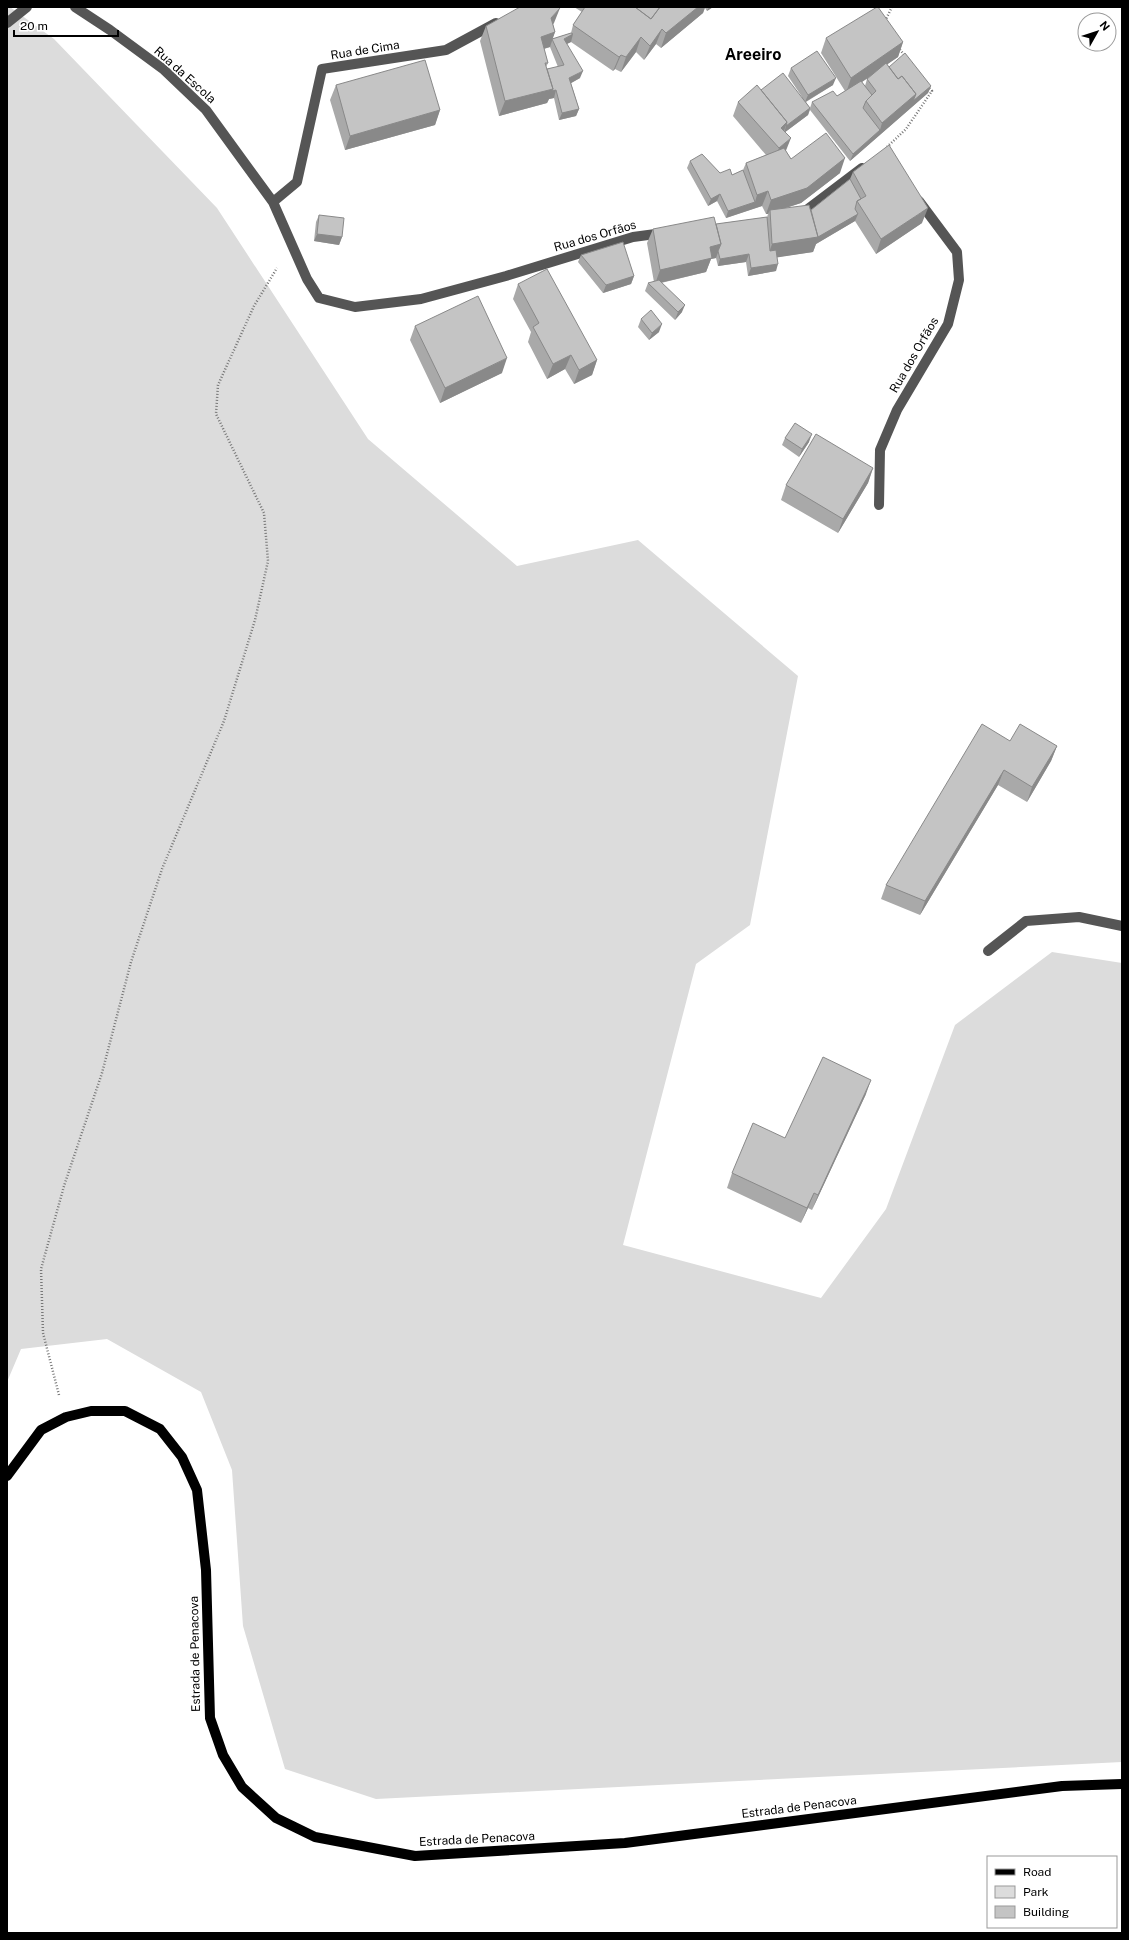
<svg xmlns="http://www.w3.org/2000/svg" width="1129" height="1940" font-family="'Public Sans',sans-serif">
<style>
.green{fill:#dcdcdc}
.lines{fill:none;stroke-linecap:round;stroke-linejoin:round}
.path{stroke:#777;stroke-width:2.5;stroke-dasharray:1 2;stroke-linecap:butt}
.minor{stroke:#555;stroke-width:10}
.major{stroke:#000;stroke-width:10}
.wall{fill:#a9a9a9;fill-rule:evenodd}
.shaded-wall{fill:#898989}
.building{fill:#c4c4c4;stroke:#898989}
.labels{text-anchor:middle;stroke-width:3;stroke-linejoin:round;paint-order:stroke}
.street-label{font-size:12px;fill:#000;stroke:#fff}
.district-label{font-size:16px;font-weight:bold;fill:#000;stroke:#fff}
</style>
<rect width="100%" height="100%" fill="#fff"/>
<!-- green -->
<path class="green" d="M 7,7 L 10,7 L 54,39 L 217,208 L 368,439 L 517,566 L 638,540 L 798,676 L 750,925 L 696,964 L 623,1245 L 821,1298 L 886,1209 L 955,1025 L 1052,952 L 1122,963 L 1122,1762 L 376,1799 L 285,1769 L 243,1626 L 232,1470 L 201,1392 L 107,1339 L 21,1349 L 7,1382 Z"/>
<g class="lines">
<!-- path -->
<path class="path" d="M 885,21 L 892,7
M 898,47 L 905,56
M 887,147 L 906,129 L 932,91 L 928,87
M 59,1395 L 43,1333 L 41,1269 L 64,1186 L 102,1073 L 131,962 L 162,869 L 224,721 L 255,620 L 268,561 L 264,513 L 216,414 L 218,385 L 254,306 L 277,268"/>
<!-- minor -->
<path class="minor" d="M 75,7 L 110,30 L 163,69 L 206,110 L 273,202 L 307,279 L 319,298 L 355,307 L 421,299 L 506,276 L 633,237 L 663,233
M 7,23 L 27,7
M 273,202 L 297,182 L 322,69 L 446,50 L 496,23
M 800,215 L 862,168
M 879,505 L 880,450 L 897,410 L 948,324 L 959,280 L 957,252 L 919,201
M 988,951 L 1026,921 L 1079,917 L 1122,926"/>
<!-- major -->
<path class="major" d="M 7,1476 L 41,1430 L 66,1417 L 91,1411 L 125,1411 L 160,1429 L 182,1457 L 197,1490 L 206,1570 L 210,1718 L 223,1755 L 242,1787 L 276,1818 L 315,1837 L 415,1856 L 625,1843 L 1062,1786 L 1122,1784"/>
</g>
<!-- wall -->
<path class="wall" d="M 574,7 L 713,7 L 707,11 L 705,8 L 703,13 L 661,48 L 656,44 L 644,60 L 636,52 L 621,72 L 615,69 L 613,71 L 571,42 L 566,44 L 580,78 L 571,83 L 579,109 L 576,116 L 559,120 L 554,98 L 549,99 L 547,103 L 499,116 L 480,41 L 486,26 L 554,23 L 553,24 L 555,32 L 552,39 L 571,33 L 573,25 L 582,12 ZM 550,47 L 558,67 L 547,69 L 546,67 L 548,63 L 544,49 Z
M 826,38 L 903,42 L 898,57 L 887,64 L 889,67 L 931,86 L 928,93 L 850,161 L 810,110 L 808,115 L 785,132 L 786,151 L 791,159 L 840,173 L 801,203 L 786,208 L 811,210 L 850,179 L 853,172 L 922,223 L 876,254 L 855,221 L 816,244 L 813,252 L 777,257 L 776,271 L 748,276 L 746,262 L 718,266 L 716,258 L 711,259 L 706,272 L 661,283 L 682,312 L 675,320 L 645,291 L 648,283 L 654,282 L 647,243 L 653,229 L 716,224 L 767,217 L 768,214 L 766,214 L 762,206 L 726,218 L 717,201 L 708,206 L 687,168 L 690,161 L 720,173 L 732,175 L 743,170 L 746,163 L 766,155 L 733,116 L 738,102 L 761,90 L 802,97 L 788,76 L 791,68 L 833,85 L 806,102 L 810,108 L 812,102 L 837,96 L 845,91 L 821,53 ZM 879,70 L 867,79 L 865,86 L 862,82 Z
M 336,85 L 440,110 L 435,125 L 345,150 L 330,100 Z
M 319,215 L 342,237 L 339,245 L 314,241 L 316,222 Z
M 581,255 L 634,276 L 631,284 L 603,293 L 578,262 Z
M 518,284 L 597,360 L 592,375 L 574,384 L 565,369 L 547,379 L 528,342 L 531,332 L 513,299 Z
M 641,319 L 659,332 L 649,340 L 638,327 Z
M 415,326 L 502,373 L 440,403 L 410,340 Z
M 785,438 L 809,442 L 799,457 L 782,445 Z
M 873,468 L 868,483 L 838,533 L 781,500 L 786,485 Z
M 1010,741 L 1057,746 L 1051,761 L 1027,802 L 998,785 L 920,915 L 881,899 L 886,885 Z
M 866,1094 L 812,1210 L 808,1208 L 801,1223 L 727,1188 L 732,1173 L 785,1138 Z"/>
<!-- shaded-wall -->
<path class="shaded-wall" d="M 698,7 L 705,7 L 703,13 L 661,48 L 666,33 Z
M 709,7 L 713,7 L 707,11 Z
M 560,8 L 554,23 L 545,32 L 551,18 Z
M 662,29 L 656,44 L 644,60 L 650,46 Z
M 555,32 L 550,47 L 535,51 L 541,37 Z
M 573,34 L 571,42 L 561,47 L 564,39 Z
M 641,37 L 636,52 L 621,72 L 626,57 Z
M 903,42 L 898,57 L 846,93 L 851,78 Z
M 621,55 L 615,69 L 613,71 L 619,57 Z
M 583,71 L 580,78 L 566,86 L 569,78 Z
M 836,78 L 833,85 L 805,102 L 808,95 Z
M 931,86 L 928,93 L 850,161 L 853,154 L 880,130 L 882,123 L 916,94 Z
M 553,89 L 556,90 L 554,98 L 549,99 L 547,103 L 499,116 L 505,101 Z
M 810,108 L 808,115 L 784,133 L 786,126 Z
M 579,109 L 576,116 L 559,120 L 562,113 Z
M 440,110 L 435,125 L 345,150 L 350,136 Z
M 787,122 L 782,137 L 781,128 Z
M 791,138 L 785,153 L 773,163 L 779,148 Z
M 845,158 L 840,173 L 801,203 L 770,213 L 770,210 L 768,214 L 766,214 L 771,200 Z
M 768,191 L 762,206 L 726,218 L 728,211 L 755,202 L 757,195 Z
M 720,194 L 717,201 L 708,206 L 711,199 Z
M 928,208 L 922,223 L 876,254 L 881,239 Z
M 858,214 L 855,221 L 816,244 L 813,252 L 767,259 L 772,244 Z
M 317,234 L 342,237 L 339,245 L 314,241 Z
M 721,244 L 716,258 L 711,259 L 706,272 L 655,284 L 660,270 L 710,247 Z
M 749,254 L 746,262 L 718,266 L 720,259 Z
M 778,264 L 776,271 L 748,276 L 751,268 Z
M 634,276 L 631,284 L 603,293 L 606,285 Z
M 685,305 L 682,312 L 675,320 L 678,312 Z
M 662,324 L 659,332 L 649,340 L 652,333 Z
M 571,355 L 565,369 L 547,379 L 553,364 Z
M 507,358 L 502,373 L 440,403 L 445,388 Z
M 597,360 L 592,375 L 574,384 L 579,370 Z
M 812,434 L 809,442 L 799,457 L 802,449 Z
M 873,468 L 868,483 L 838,533 L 843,519 Z
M 1057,746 L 1051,761 L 1027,802 L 1032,787 Z
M 1004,770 L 998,785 L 920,915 L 925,901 Z
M 871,1080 L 866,1094 L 812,1210 L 818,1195 Z
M 814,1193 L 808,1208 L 801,1223 L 807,1208 Z"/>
<!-- building -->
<path class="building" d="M 520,7 L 559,7 L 560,8 L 551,18 L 555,32 L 541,37 L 548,63 L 545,63 L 553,89 L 505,101 L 486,26 Z
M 585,7 L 635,7 L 651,19 L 660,7 L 698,7 L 666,33 L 662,29 L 650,46 L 641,37 L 626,57 L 621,55 L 619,57 L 573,25 Z
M 635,7 L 660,7 L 651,19 Z
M 877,7 L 878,7 L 903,42 L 851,78 L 826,38 Z
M 571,33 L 573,34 L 564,39 L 583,71 L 569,78 L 579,109 L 562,113 L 556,90 L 552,91 L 553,89 L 547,69 L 564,65 L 552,39 Z
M 817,51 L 836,78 L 808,95 L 791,68 Z
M 905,53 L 931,86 L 913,101 L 916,94 L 902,76 L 898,79 L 889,67 Z
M 425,60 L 440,110 L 350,136 L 336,85 Z
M 886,63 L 898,79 L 902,76 L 916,94 L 882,123 L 866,101 L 876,91 L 867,79 Z
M 783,73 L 810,108 L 786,126 L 787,122 L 761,90 Z
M 861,81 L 872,95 L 866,101 L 863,108 L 880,130 L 853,154 L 812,102 L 833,91 L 837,96 Z
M 757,85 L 787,122 L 781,128 L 791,138 L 779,148 L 738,102 Z
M 826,133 L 845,158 L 807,188 L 771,200 L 768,191 L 757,195 L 746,163 L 784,148 L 791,159 Z
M 889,145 L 928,208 L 881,239 L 857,201 L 866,196 L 853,172 Z
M 702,154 L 720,173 L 730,169 L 732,175 L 743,170 L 755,202 L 728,211 L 720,194 L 711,199 L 690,161 Z
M 850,179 L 861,199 L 857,201 L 855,209 L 858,214 L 818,237 L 811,210 Z
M 809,205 L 818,237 L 772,244 L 770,210 Z
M 319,215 L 344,218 L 342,237 L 317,234 Z
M 714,217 L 721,244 L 710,247 L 712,258 L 660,270 L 653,229 Z
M 767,217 L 770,251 L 776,250 L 778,264 L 751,268 L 749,254 L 720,259 L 718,251 L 721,244 L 716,224 Z
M 623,242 L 634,276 L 606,285 L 581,255 Z
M 547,269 L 597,360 L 579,370 L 571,355 L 553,364 L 533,327 L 539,323 L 518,284 Z
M 659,280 L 685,305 L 678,312 L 648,283 Z
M 478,296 L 507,358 L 445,388 L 415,326 Z
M 651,310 L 662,324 L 652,333 L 641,319 Z
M 795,423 L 812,434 L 802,449 L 785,438 Z
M 816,434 L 873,468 L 843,519 L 786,485 Z
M 982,724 L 1010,741 L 1020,724 L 1057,746 L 1032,787 L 1004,770 L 925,901 L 886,885 Z
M 823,1057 L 871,1080 L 818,1195 L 814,1193 L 807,1208 L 732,1173 L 753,1123 L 785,1138 Z"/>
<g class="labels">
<!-- street labels -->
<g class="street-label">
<text transform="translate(365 50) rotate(-9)" y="4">Rua de Cima</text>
<text transform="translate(185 75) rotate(42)" y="4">Rua da Escola</text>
<text transform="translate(595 236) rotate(-16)" y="4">Rua dos Orfãos</text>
<text transform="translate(914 355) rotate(-60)" y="4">Rua dos Orfãos</text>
<text transform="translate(195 1654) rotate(-91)" y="4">Estrada de Penacova</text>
<text transform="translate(799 1807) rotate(-7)" y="4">Estrada de Penacova</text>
<text transform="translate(477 1839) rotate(-3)" y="4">Estrada de Penacova</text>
</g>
<!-- district labels -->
<g class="district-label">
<text x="753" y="60">Areeiro</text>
</g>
</g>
<!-- border -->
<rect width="1129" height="1940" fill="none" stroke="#000000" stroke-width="16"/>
<!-- legend -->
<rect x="987" y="1856" width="130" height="72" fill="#ffffff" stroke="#999999"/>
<rect x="995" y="1869" width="20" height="6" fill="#000000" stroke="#999999"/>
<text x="1023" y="1876" font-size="12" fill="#000000">Road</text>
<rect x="995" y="1886" width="20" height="12" fill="#dcdcdc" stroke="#999999"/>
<text x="1023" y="1896" font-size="12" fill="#000000">Park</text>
<rect x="995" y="1906" width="20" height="12" fill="#c4c4c4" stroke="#999999"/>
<text x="1023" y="1916" font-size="12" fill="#000000">Building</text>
<!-- north arrow -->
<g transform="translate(1097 32) rotate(51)"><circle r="19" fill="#ffffff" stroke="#999999"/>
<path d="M0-3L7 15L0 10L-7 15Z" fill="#000000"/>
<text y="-6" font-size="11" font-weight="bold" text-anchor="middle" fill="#000000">N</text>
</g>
<!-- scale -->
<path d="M14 30v6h104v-6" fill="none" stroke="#000000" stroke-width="2"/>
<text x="20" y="30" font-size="12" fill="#000000" stroke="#ffffff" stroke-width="3" paint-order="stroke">20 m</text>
</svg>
